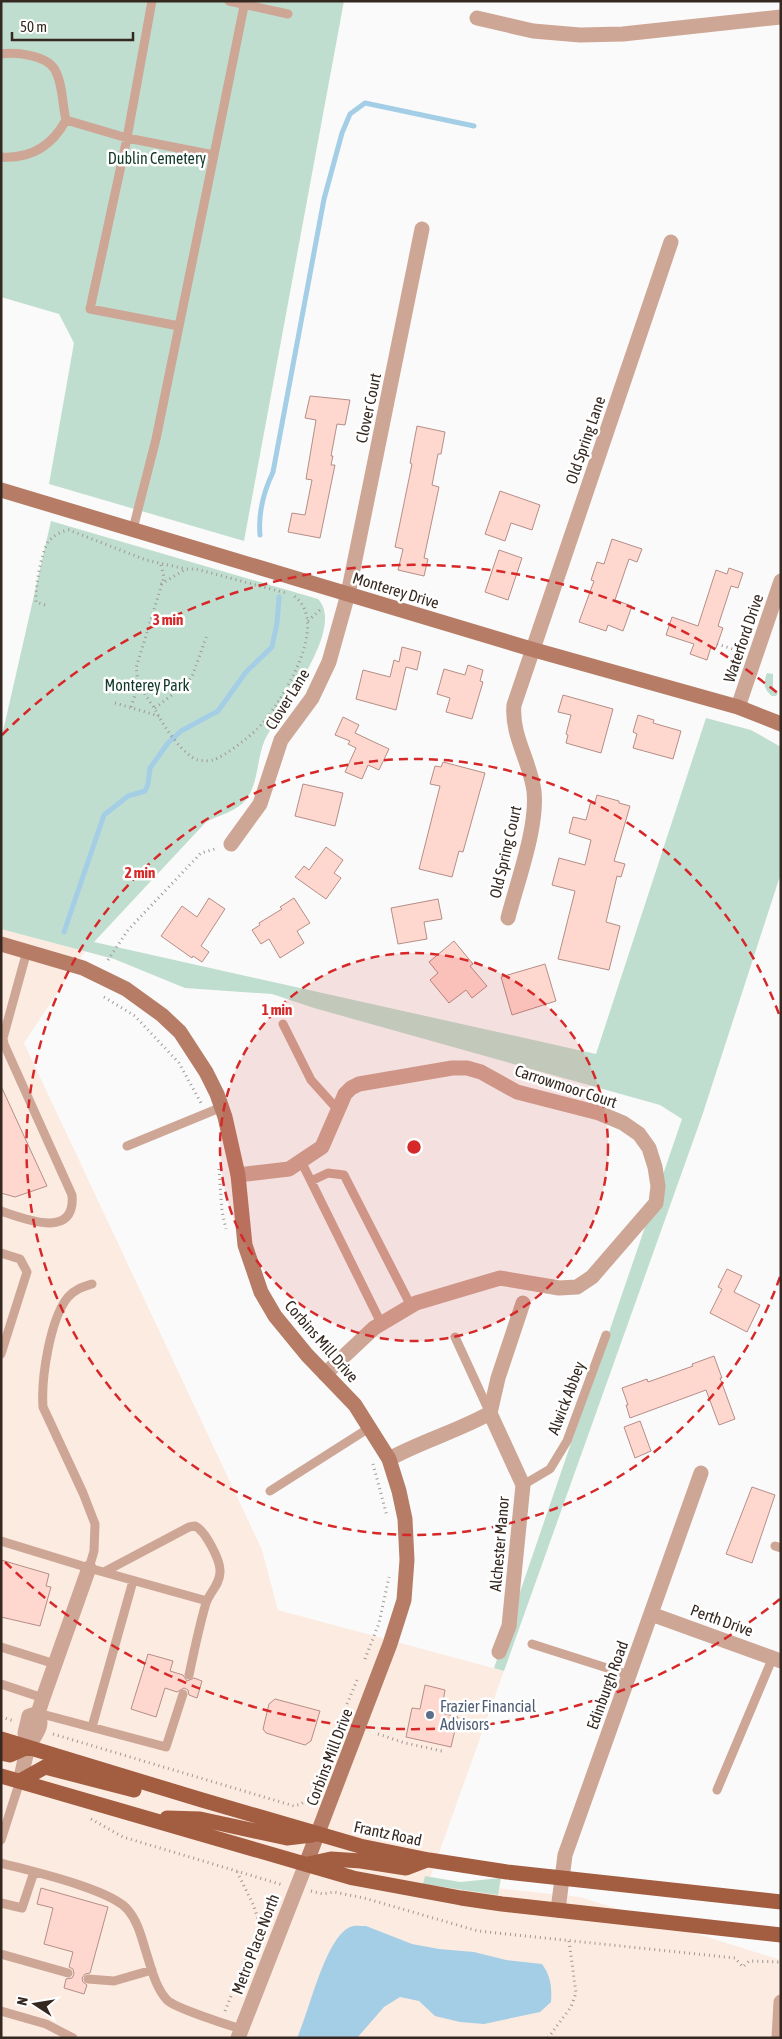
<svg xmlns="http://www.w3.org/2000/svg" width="782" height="2039" font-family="'Asap Condensed',sans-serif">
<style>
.built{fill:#fcebe1}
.green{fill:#c0decf}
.water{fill:#a3cee6}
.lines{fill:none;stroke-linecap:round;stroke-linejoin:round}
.stream{stroke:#a3cee6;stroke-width:5}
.building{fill:#fed7cf;stroke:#b58e87}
.path{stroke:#9e9895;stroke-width:3;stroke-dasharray:1 4;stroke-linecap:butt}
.lane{stroke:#cea696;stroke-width:9}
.street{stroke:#cea696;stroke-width:15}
.secondary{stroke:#b67c66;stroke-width:15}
.primary{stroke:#a35e42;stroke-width:15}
.ring{fill:none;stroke:#d62828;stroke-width:2.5;stroke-dasharray:9 6}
.service-dot{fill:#5c6f8a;stroke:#fff;stroke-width:2}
.labels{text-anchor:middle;stroke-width:5;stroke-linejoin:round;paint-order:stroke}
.park-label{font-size:16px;fill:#123929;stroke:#fff}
.street-label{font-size:16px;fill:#352820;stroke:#fff}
.service-label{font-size:16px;fill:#4e5e75;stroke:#fff;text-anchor:start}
.centre{fill:#d62828;stroke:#fff;stroke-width:2.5}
.ring-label{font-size:15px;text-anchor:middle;font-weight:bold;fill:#d62828;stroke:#fff;stroke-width:5;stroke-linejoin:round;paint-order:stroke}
</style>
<rect width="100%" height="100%" fill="#fafafa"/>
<!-- built -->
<path class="built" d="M 1,929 L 85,951 L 24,1043 L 262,1550 L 278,1610 L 504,1671 L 429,1881 L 580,1897 L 781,1960 L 781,2038 L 1,2038 Z"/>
<!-- green -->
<path class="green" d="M 1,1 L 344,1 L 244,541 L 49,484 L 74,343 L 59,314 L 1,297 Z
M 51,521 L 318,599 C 347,629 278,712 264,742 C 257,760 258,781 248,797 C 239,811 219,815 206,822 L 94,942 L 596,1054 L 706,718 L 751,730 L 781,747 L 781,873 L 702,1116 L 504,1671 L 494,1668 L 682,1119 L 660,1105 L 314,1008 L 272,994 L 185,988 L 114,959 L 1,929 L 1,740 Z
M 767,673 L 773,674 L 773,687 L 778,693 L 776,696 L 772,696 C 764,690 763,683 767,673 Z
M 425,1876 L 460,1882 L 501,1878 L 498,1895 L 423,1884 Z"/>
<!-- water -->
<path class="water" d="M 366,1926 L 412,1944 L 439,1949 L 474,1952 L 506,1960 L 542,1964 C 551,1976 552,1988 551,2002 L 540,2012 L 484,2024 L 460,2022 L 435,2016 L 419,2001 L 400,1997 L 384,2007 L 357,2038 L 297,2038 C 309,2013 325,1938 350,1927 C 354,1925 361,1926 366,1926 Z"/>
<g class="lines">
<!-- stream -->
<path class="stream" d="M 260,535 C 258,512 263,493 273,472 L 324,199 L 342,133 L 350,114 L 365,103 L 474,126
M 64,932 L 104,815 L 128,796 L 145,791 L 148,784 L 150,768 L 168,743 L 181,731 L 218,711 L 246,672 L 272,647 L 277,623 L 279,597"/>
</g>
<!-- building -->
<path class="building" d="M 310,396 L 350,400 L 345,425 L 337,424 L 331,456 L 333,456 L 331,465 L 335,465 L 320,538 L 288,532 L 292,513 L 305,515 L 312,480 L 306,479 L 316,420 L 305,418 Z
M 417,426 L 445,432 L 441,454 L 438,454 L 432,485 L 439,487 L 424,558 L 428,559 L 424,576 L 398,570 L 403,549 L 395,547 L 412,464 L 410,463 Z
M 500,491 L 540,505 L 532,530 L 511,523 L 505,541 L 485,534 Z
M 612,539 L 642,549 L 637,562 L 629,559 L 615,600 L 632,606 L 623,631 L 608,625 L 606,631 L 579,622 L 594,581 L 591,580 L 597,562 L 604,564 Z
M 499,550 L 522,558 L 508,600 L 485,592 Z
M 729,568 L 743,573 L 738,588 L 731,586 L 718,626 L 723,628 L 716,648 L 711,647 L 707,660 L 690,654 L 694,644 L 666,635 L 672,617 L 698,626 L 716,570 L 727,574 Z
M 402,647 L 421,652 L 417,670 L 406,667 L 396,710 L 356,699 L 363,670 L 390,677 L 394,660 L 399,662 Z
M 468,665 L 483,670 L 480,681 L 483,682 L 472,719 L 446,712 L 450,698 L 437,694 L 444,669 L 465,675 Z
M 563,695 L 613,709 L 601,753 L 566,743 L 568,735 L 566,734 L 571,715 L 558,712 Z
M 638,715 L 654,720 L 653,723 L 681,731 L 673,759 L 633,748 L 637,734 L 633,732 Z
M 343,717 L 359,725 L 355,733 L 389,749 L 379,770 L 368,765 L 362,779 L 345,772 L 356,748 L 348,744 L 350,741 L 335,735 Z
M 443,762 L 485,773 L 463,852 L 459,851 L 452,877 L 419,869 L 440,786 L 430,784 L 435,766 L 441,767 Z
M 303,784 L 343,793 L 335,826 L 295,816 Z
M 597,795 L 619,801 L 619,803 L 630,806 L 614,861 L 625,864 L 621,877 L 617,876 L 606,922 L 620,926 L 609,970 L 558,959 L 575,891 L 552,885 L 559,858 L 585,865 L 591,840 L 569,833 L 573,817 L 586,820 L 591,801 L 595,802 Z
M 326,847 L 343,860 L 334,873 L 341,878 L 326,899 L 295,877 L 304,866 L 309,870 Z
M 209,898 L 225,909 L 201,946 L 209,952 L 202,962 L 193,956 L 192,958 L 161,936 L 182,906 L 197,917 Z
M 294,898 L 310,923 L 297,931 L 304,943 L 280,958 L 269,939 L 261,944 L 252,930 L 260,925 L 259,923 L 282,909 L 280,907 Z
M 438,899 L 442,919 L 424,922 L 427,939 L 398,944 L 391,908 Z
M 454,941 L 473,964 L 470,966 L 487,986 L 472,998 L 466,990 L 449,1003 L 430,980 L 438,973 L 429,962 Z
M 545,964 L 556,1001 L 512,1015 L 501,977 Z
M 1,1086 L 47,1186 L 15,1197 L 1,1193 Z
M 727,1269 L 742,1276 L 734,1292 L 760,1305 L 747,1332 L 710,1313 L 722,1289 L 718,1287 Z
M 714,1356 L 722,1378 L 720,1378 L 735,1419 L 719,1425 L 706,1390 L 630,1418 L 626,1405 L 628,1405 L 622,1388 L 647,1379 L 648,1382 L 693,1366 L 692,1364 Z
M 640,1421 L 651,1451 L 635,1458 L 624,1427 Z
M 752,1487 L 775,1495 L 752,1563 L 726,1554 Z
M 1,1560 L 49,1574 L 46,1586 L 51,1587 L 40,1626 L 1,1617 Z
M 148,1654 L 173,1661 L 170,1671 L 183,1675 L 187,1681 L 194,1678 L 202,1681 L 197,1698 L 189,1695 L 188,1690 L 184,1688 L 177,1692 L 165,1688 L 156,1717 L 131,1709 Z
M 425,1685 L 445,1690 L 441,1713 L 458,1717 L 451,1747 L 406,1737 L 412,1708 L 420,1709 Z
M 275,1699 L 320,1711 L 311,1741 L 305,1745 L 266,1733 L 263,1729 L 269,1704 Z
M 41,1888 L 108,1907 L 90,1973 L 85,1974 L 82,1978 L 83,1982 L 87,1985 L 84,1994 L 64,1988 L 66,1979 L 72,1978 L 74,1974 L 73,1969 L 69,1967 L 73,1952 L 44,1944 L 53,1908 L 37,1904 Z"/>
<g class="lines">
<!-- path -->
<path class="path" d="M 161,565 L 164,577 L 136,668 C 137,672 137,678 139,683 C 143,694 153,704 158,715 C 164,727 185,757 198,760 C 202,761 210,761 213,760 C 224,757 255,733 262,724 C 283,699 331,623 294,596
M 161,584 L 186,569 L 196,569 L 286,593
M 45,605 L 36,602 C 35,588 41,554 48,542 C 53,536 61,531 69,530 L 146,560 L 186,569
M 308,621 L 321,609
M 717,644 L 742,652
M 115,703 L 159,716
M 131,707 L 139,684
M 155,708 L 185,685 L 192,677 L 207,635
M 108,960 L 128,930 L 201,853 L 218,848
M 104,997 L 135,1016 L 179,1063 L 201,1103
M 219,1169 L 222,1211 L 226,1229
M 373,1464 L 387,1516
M 365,1659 L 379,1623 L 389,1577
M 347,1704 L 358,1678
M 1,1717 L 14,1721
M 53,1734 L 294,1806 L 301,1804 L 309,1798 L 338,1729
M 378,1734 L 405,1743 L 442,1751
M 91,1819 L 123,1837 L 283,1885
M 311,1891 L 323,1894 L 334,1892 L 364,1898 L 478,1931 L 735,1958 L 743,1967 L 749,1961 L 781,1962
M 225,2011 L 260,1925 L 253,1904 L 237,1872
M 548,2038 L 571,2007 L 576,1993 L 569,1941"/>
<!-- lane -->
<path class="lane" d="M 152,1 L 127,138 L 90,309 L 179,326
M 229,1 L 288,14
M 1,54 C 16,52 47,55 55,70 C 63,84 62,104 66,120 L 127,138 L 214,155 L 245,1
M 1,157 C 31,159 52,146 66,120
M 133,529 L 156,439 L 214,155
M 283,1024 L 311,1080 L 338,1110
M 127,1146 L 222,1107
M 301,1161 L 381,1323
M 311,1181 L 328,1173 L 344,1175 L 411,1306
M 1,1211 C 25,1219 76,1240 72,1195 L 4,1044 L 3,1038 L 27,951
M 1,1253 L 20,1259 L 27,1272 L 1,1354
M 455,1337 L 489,1411
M 523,1485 L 550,1469 L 567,1441 L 606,1335
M 270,1491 L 369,1428
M 1,1541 L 89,1568 L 207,1601
M 775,1546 L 781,1548
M 89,1568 L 94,1551 L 95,1524 L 83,1493 L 43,1407 C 41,1378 50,1319 68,1297 C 75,1289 83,1287 92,1284
M 104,1572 L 189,1527 L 195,1526 C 205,1530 221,1561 220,1572 C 220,1584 210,1592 206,1603 C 199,1627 194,1651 189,1675
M 532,1644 L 629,1675
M 1,1647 L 55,1664
M 1,1684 L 43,1698
M 38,1713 L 166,1747 L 183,1694
M 92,1727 L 133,1581
M 717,1790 L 773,1657
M 1,1840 L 20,1781
M 1,1863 C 30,1871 111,1889 128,1910 C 139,1923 142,1940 147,1955 C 152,1971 156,1988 167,2000 C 175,2008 228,2025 241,2029
M 1,1903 L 22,1908 L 34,1872
M 1,1954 L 68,1973
M 88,1979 L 114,1981 L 152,1970
M 1,2011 L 46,2024 L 73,2038"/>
<!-- street -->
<path class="street" d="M 477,18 L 533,31 L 580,35 L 623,34 L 781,17
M 738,707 L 781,581
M 231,844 L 260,804 L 281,740 L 312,698 L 329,662 L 348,594 L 422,229
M 508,918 C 517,882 538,827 534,791 C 530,761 511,735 514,705 L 671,242
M 238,1175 L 289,1169 L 322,1147 L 345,1094 L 351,1088 L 359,1084 L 452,1068 L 467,1068 L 481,1072 L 517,1092 L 599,1113 L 623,1123 L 639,1134 L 649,1148 L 655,1167 L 658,1186 L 656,1203 L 592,1277 L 577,1287 L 559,1288 L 500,1278 L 416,1303 L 374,1328 L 325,1374
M 389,1459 C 422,1441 458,1431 490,1413
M 651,1614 L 781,1661
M 499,1652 L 509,1626 L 523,1485 L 490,1413 L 498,1378 L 523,1303
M 28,1747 L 25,1733 L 29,1716 L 38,1713
M 20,1781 C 23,1771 24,1760 28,1749 C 32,1736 45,1729 38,1713 L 43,1698 L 89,1568
M 558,1910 L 565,1855 L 701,1473
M 238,2038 L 306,1864
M 779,2038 L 781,2002"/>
<!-- secondary -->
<path class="secondary" d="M 1,490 L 531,649 L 738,707 L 781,724
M 1,944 L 83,968 L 126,989 L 162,1015 L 180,1032 L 206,1072 L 217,1094 L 225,1117 L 238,1175 L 245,1245 L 261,1292 L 275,1316 L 307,1355 L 355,1405 L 389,1459 L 399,1491 L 405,1519 L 407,1560 L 404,1600 L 390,1644 L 306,1864"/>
<!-- primary -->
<path class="primary" d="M 1,1739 L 202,1800 L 360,1846 L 429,1860 L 507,1872 L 781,1902
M 1,1753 L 10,1755 L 28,1747
M 1,1776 L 353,1878 L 461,1898 L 502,1904 L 781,1935
M 20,1781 L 45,1767 L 134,1790
M 167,1818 L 200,1819 L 287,1838 L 312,1835
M 308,1864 L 331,1859 L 361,1861 L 406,1868 L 427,1860"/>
</g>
<!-- distance rings -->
<circle cx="414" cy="1147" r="194" fill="#d62828" fill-opacity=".12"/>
<g class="ring">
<circle cx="414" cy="1147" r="194"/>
<path d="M780 1277A388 388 0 1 1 780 1017"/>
<path d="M780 1599A582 582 0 0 1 2 1559M2 735A582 582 0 0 1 780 695"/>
</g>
<!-- markers -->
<circle class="service-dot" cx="430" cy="1715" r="5"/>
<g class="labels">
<!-- park labels -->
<g class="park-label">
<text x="157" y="164">Dublin Cemetery</text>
<text x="147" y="691">Monterey Park</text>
</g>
<!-- street labels -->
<g class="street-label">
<text transform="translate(368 408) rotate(-78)" y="6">Clover Court</text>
<text transform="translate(585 440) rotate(-71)" y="6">Old Spring Lane</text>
<text transform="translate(396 590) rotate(17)" y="6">Monterey Drive</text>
<text transform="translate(743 638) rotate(-71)" y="6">Waterford Drive</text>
<text transform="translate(287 699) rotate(-58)" y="6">Clover Lane</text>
<text transform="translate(505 852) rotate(-77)" y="6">Old Spring Court</text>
<text transform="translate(566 1086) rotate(18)" y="6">Carrowmoor Court</text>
<text transform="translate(322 1341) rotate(49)" y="6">Corbins Mill Drive</text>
<text transform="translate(566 1398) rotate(-69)" y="6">Alwick Abbey</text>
<text transform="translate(499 1544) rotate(-85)" y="6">Alchester Manor</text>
<text transform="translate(722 1620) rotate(20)" y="6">Perth Drive</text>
<text transform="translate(607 1685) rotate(-70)" y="6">Edinburgh Road</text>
<text transform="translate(329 1757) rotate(-69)" y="6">Corbins Mill Drive</text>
<text transform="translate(388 1833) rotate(12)" y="6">Frantz Road</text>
<text transform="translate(255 1944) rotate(-69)" y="6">Metro Place North</text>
</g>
<!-- service labels -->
<g class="service-label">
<text x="440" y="1712">Frazier Financial<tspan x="440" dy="18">Advisors</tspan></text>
</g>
</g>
<circle cx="414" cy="1147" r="8" class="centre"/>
<g class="ring-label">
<text x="168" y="625">3 min</text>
<text x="140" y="878">2 min</text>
<text x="277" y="1015">1 min</text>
</g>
<!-- border -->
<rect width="782" height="2039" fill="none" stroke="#352820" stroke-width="5"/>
<!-- north arrow -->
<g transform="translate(35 2004) rotate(282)" stroke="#ffffff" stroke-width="4" paint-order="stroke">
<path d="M0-4L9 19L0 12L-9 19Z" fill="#352820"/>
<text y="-8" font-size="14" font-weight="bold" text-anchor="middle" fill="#352820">N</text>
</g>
<!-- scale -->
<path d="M12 32v8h121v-8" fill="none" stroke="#352820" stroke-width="2.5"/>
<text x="20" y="32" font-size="15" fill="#352820" stroke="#ffffff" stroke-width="4" paint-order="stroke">50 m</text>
</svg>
